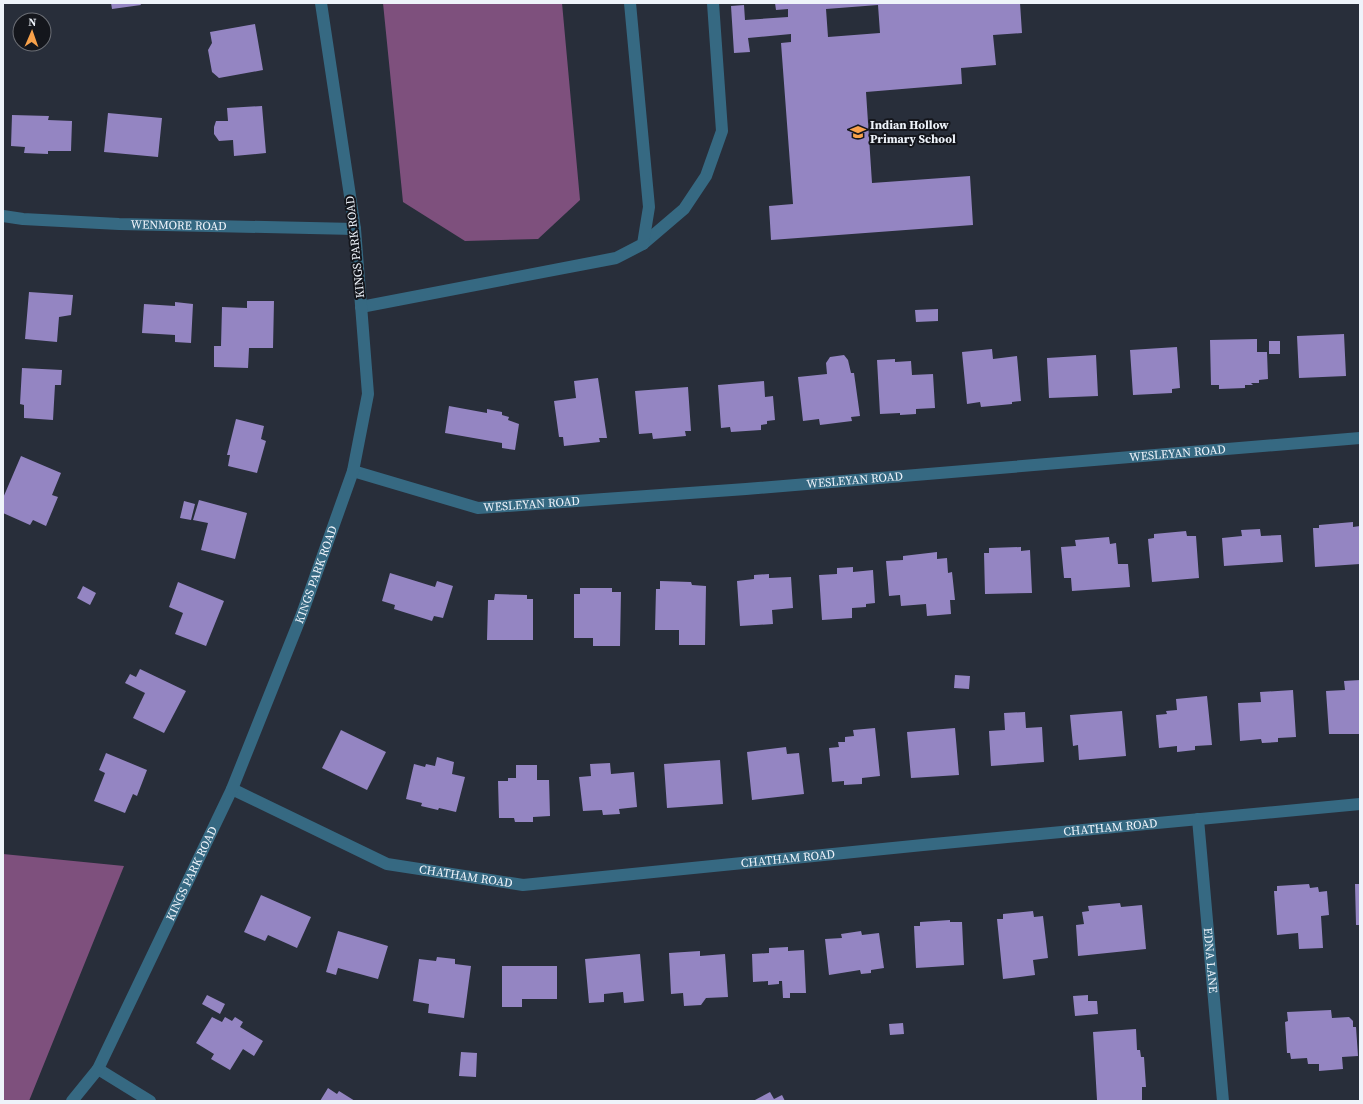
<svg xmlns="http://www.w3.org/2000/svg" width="1363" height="1104" font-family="'Source Serif 4',serif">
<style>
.forest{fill:#7e507d}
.building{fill:#9485c2;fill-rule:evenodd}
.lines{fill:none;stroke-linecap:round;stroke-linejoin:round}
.minor{stroke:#366982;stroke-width:12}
.labels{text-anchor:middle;stroke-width:4;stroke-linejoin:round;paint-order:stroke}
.poi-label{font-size:12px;font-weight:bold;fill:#eef3fa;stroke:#14161c;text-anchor:start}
.street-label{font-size:12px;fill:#eef3fa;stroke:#14161c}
</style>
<rect width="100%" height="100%" fill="#282e3a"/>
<!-- forest -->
<path class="forest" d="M 383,3 L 562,3 L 580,200 L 538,239 L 465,241 L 403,202 Z
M 3,854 L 124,866 L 29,1101 L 3,1101 Z"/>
<!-- building -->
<path class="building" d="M 111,3 L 140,3 L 141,5 L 112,9 Z
M 775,3 L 1020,3 L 1022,33 L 993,35 L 996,65 L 961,68 L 962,84 L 866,92 L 872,183 L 970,176 L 973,225 L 771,240 L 769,206 L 793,204 L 781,43 L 791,42 L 791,34 L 748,38 L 750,52 L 734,53 L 731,6 L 744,5 L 745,20 L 788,17 L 788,9 L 776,10 ZM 878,5 L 880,33 L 828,37 L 826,9 Z
M 255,24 L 263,70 L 219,78 L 212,72 L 208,50 L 212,43 L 210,32 Z
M 262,106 L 266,153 L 234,156 L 233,140 L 219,141 L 214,134 L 214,127 L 216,121 L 228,121 L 227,108 Z
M 108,113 L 162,118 L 158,157 L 104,152 Z
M 12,115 L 49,116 L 48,120 L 72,121 L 71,151 L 48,151 L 48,154 L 24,153 L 25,147 L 11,146 Z
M 29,292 L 73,295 L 71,315 L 59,317 L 57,342 L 25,339 Z
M 247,301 L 274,301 L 273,348 L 249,348 L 248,368 L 214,367 L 214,346 L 221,346 L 222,307 L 247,308 Z
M 175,302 L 193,304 L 191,343 L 175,342 L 175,335 L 142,333 L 144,304 L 175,306 Z
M 938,309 L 938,321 L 916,322 L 915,310 Z
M 1344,334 L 1346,376 L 1299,378 L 1297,336 Z
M 1257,339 L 1257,352 L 1267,352 L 1268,379 L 1259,380 L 1259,383 L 1251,383 L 1253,385 L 1245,385 L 1245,388 L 1219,389 L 1219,385 L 1211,385 L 1210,340 Z
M 1269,341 L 1280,341 L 1280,354 L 1269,354 Z
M 1177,347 L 1180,388 L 1172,389 L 1172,393 L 1133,395 L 1130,350 Z
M 992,349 L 993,359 L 1017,356 L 1021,401 L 1012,402 L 1012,404 L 981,407 L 980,402 L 967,404 L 962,352 Z
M 844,355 L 848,360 L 851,373 L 854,373 L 860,416 L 851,417 L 852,421 L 820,425 L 819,419 L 803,421 L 798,377 L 827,374 L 826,363 L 830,357 Z
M 1096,355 L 1098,396 L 1049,398 L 1047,358 Z
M 895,359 L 895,362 L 911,361 L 912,375 L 933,374 L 935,408 L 916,409 L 916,414 L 900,415 L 900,413 L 880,414 L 877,360 Z
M 22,368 L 62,370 L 61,385 L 55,385 L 53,420 L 24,418 L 24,405 L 20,404 Z
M 598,378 L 607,438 L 599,438 L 600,442 L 564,446 L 563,437 L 559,437 L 554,401 L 576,398 L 574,381 Z
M 764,381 L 765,397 L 773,396 L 775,420 L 767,421 L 767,424 L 761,425 L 761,430 L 731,432 L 730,427 L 721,428 L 718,385 Z
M 688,387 L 691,431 L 685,431 L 686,436 L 653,439 L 652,433 L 639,434 L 635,391 Z
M 449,406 L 487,413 L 487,409 L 502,412 L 502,415 L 509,417 L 508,420 L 519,424 L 515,450 L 502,448 L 502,443 L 445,433 Z
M 236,419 L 264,426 L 261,439 L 266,441 L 257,473 L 228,466 L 230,455 L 227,455 Z
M 21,456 L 61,473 L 52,495 L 58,497 L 46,526 L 33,520 L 30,525 L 3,513 L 3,498 Z
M 199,500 L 247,513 L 235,559 L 201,550 L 208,523 L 193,520 Z
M 184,501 L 195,504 L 191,520 L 180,518 Z
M 1353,522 L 1353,527 L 1360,526 L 1360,564 L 1315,567 L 1313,528 L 1319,528 L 1319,525 Z
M 1260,529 L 1261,536 L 1281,535 L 1283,562 L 1224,566 L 1222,538 L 1242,536 L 1241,530 Z
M 1186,531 L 1187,536 L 1196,536 L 1199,578 L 1152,582 L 1148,539 L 1154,538 L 1154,534 Z
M 1109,537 L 1110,544 L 1116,543 L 1118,564 L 1128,564 L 1130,587 L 1072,591 L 1071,578 L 1064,578 L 1061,547 L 1076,546 L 1075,540 Z
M 1021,547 L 1021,551 L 1030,550 L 1032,593 L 985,594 L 984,553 L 989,553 L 989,548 Z
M 937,552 L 937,559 L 947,558 L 948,573 L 952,572 L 955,600 L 950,600 L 951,614 L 927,616 L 926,604 L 901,606 L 900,595 L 889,596 L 886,561 L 903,560 L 903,556 Z
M 853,567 L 853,572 L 873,570 L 875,603 L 866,604 L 866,607 L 852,608 L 852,618 L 822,620 L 819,575 L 837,574 L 837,568 Z
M 390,573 L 435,587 L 437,581 L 453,586 L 443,618 L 434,616 L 432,621 L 394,609 L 395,605 L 382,601 Z
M 769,574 L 769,578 L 791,577 L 793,608 L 772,610 L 773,624 L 740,626 L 737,581 L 754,579 L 754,575 Z
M 660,581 L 691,582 L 692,585 L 706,586 L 705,645 L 679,645 L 679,630 L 655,630 L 656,589 L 660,589 Z
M 178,582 L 224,601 L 206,646 L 175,634 L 183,613 L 169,607 Z
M 83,586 L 96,593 L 90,605 L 77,598 Z
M 580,588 L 612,588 L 612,592 L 621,592 L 620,646 L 593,646 L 593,638 L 574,638 L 574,594 L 580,594 Z
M 495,594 L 527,595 L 527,599 L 533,599 L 533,640 L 487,640 L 488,600 L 494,600 Z
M 140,669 L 186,691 L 164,733 L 133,718 L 145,693 L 125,683 L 130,674 L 136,677 Z
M 955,675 L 970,676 L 969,689 L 954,688 Z
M 1360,680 L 1360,734 L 1329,734 L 1326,691 L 1345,690 L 1344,681 Z
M 1293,690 L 1296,737 L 1278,738 L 1278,742 L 1262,743 L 1261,739 L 1240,741 L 1238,703 L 1261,702 L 1260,692 Z
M 1207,696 L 1212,745 L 1195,746 L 1195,750 L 1177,752 L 1177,746 L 1159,748 L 1156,715 L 1167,714 L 1166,711 L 1177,710 L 1176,699 Z
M 1122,711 L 1126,756 L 1079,760 L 1078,745 L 1073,746 L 1070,715 Z
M 1025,712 L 1026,728 L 1042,727 L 1044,762 L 991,766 L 989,731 L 1005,730 L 1004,713 Z
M 875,728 L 880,776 L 862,778 L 862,784 L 844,785 L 844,781 L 832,782 L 829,748 L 839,747 L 838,742 L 845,742 L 845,737 L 854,736 L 853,730 Z
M 955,728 L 959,775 L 911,778 L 907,732 Z
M 341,730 L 386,752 L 367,790 L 322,768 Z
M 786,747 L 787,754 L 799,753 L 804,794 L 752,800 L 747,752 Z
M 106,753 L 147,770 L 137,796 L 133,794 L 125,813 L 94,801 L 105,773 L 99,770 Z
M 437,757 L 454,762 L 452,774 L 465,777 L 456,812 L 439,808 L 438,810 L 421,806 L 422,803 L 406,799 L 414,764 L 425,767 L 426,764 L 435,766 Z
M 720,760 L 723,804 L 667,808 L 664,764 Z
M 610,763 L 611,774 L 634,772 L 637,807 L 619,809 L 620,814 L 603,815 L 602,810 L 583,811 L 579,777 L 591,776 L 590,764 Z
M 516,765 L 537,765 L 537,780 L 549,780 L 550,816 L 533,817 L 533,822 L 515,822 L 514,818 L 499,818 L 498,781 L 508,781 L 508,778 L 516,778 Z
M 1309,884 L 1310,888 L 1318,887 L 1319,892 L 1327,891 L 1329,915 L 1321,916 L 1323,948 L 1299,949 L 1298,933 L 1277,935 L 1274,891 L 1277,891 L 1277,886 Z
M 1355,884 L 1360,884 L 1360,925 L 1356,925 Z
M 261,895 L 311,917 L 297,948 L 268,935 L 265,941 L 244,932 Z
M 1120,903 L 1121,907 L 1142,905 L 1146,949 L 1078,956 L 1076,925 L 1084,924 L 1082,912 L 1089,911 L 1088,906 Z
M 1033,911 L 1034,917 L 1043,916 L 1048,958 L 1033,960 L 1035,975 L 1003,979 L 997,919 L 1003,919 L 1003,914 Z
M 950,920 L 950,922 L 962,922 L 964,965 L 916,968 L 914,926 L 920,926 L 920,922 Z
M 338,931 L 388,946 L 378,979 L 338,968 L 336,975 L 326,972 Z
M 861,931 L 862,935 L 879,933 L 884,968 L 871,970 L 871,973 L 861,974 L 860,970 L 829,975 L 825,939 L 842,938 L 841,934 Z
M 788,947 L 788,951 L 804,950 L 806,993 L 790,993 L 790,998 L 783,998 L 782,981 L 779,981 L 779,984 L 768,985 L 768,981 L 753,982 L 752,954 L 769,953 L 769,948 Z
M 700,951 L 700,956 L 725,954 L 728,997 L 706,998 L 701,1005 L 684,1006 L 683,993 L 671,994 L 669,953 Z
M 640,954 L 644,1001 L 624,1003 L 623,992 L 604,994 L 604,1002 L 589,1003 L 585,959 Z
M 437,957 L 455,959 L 455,964 L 471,966 L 464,1018 L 428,1013 L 429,1004 L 413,1001 L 419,959 L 436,961 Z
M 502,966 L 557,966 L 557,999 L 522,999 L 522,1007 L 502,1007 Z
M 207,995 L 225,1004 L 220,1014 L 202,1004 Z
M 1088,995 L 1088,1001 L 1097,1001 L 1098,1014 L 1075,1016 L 1073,996 Z
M 1331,1010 L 1332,1018 L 1349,1017 L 1353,1021 L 1353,1027 L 1356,1027 L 1358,1056 L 1342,1057 L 1343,1069 L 1319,1071 L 1319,1064 L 1308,1064 L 1307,1058 L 1291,1059 L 1290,1053 L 1287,1053 L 1285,1022 L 1288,1021 L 1287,1012 Z
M 212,1017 L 222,1022 L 225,1017 L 232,1021 L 235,1017 L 243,1022 L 240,1027 L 263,1041 L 254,1056 L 243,1049 L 230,1070 L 211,1059 L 214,1054 L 196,1043 Z
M 903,1023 L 904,1034 L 890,1035 L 889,1024 Z
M 1136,1029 L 1137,1050 L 1140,1050 L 1141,1057 L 1144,1057 L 1146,1087 L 1142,1087 L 1142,1101 L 1097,1100 L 1093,1032 Z
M 461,1052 L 477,1053 L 476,1077 L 459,1076 Z
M 328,1088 L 337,1094 L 339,1091 L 355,1101 L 320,1101 Z
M 770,1092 L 774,1099 L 782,1095 L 785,1101 L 753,1101 Z"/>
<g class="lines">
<!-- minor -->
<g class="minor">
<path id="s1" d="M 3,216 L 23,219 L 119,224 L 355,229"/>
<path d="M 643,244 L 684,209 L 706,176 L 722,131 L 713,3"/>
<path d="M 361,307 L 616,258 L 643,244 L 649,207 L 630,3"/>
<path id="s2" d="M 353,471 L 478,508 L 746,489 L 1360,438"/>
<path id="s3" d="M 232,789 L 387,864 L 523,885 L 923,845 L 1360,804"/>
<path id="s4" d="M 1198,819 L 1223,1101"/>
<path d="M 98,1069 L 150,1101"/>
<path id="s5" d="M 72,1101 L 98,1069 L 232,789 L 302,614 L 353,471 L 368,394 L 355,229 L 321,3"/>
</g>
</g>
<!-- icons -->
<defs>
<symbol id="school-bare" viewBox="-9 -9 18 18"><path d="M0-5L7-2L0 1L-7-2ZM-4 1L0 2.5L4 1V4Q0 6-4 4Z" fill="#f8a14a" stroke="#14161c" stroke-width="2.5" paint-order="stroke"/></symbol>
</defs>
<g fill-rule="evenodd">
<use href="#school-bare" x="847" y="121" width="22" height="22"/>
</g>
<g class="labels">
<!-- poi labels -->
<g class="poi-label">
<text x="870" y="129">Indian Hollow<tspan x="870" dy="14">Primary School</tspan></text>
</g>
<!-- street labels -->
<g class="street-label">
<text dy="4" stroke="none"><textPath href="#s1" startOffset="176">WENMORE ROAD</textPath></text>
<text transform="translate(355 247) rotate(-96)" y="4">KINGS PARK ROAD</text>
<text dy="4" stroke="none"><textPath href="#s2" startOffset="832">WESLEYAN ROAD</textPath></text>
<text dy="4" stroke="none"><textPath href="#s2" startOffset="508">WESLEYAN ROAD</textPath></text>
<text dy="4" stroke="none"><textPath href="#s2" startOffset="184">WESLEYAN ROAD</textPath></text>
<text dy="4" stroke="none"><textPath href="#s5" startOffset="582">KINGS PARK ROAD</textPath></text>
<text dy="4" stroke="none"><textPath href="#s3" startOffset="900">CHATHAM ROAD</textPath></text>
<text dy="4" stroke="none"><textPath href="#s3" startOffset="576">CHATHAM ROAD</textPath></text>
<text dy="4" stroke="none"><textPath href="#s5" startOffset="258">KINGS PARK ROAD</textPath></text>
<text dy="4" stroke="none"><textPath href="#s3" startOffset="252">CHATHAM ROAD</textPath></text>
<text dy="4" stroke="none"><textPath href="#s4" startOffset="142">EDNA LANE</textPath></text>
</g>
</g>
<!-- border -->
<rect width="1363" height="1104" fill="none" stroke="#eef3fa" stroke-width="8"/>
<!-- north arrow -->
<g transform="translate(32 32) rotate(2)"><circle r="19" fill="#14161c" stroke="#6b6e75"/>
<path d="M0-3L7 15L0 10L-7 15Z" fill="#f8a14a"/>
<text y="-6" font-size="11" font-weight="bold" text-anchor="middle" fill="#eef3fa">N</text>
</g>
</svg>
